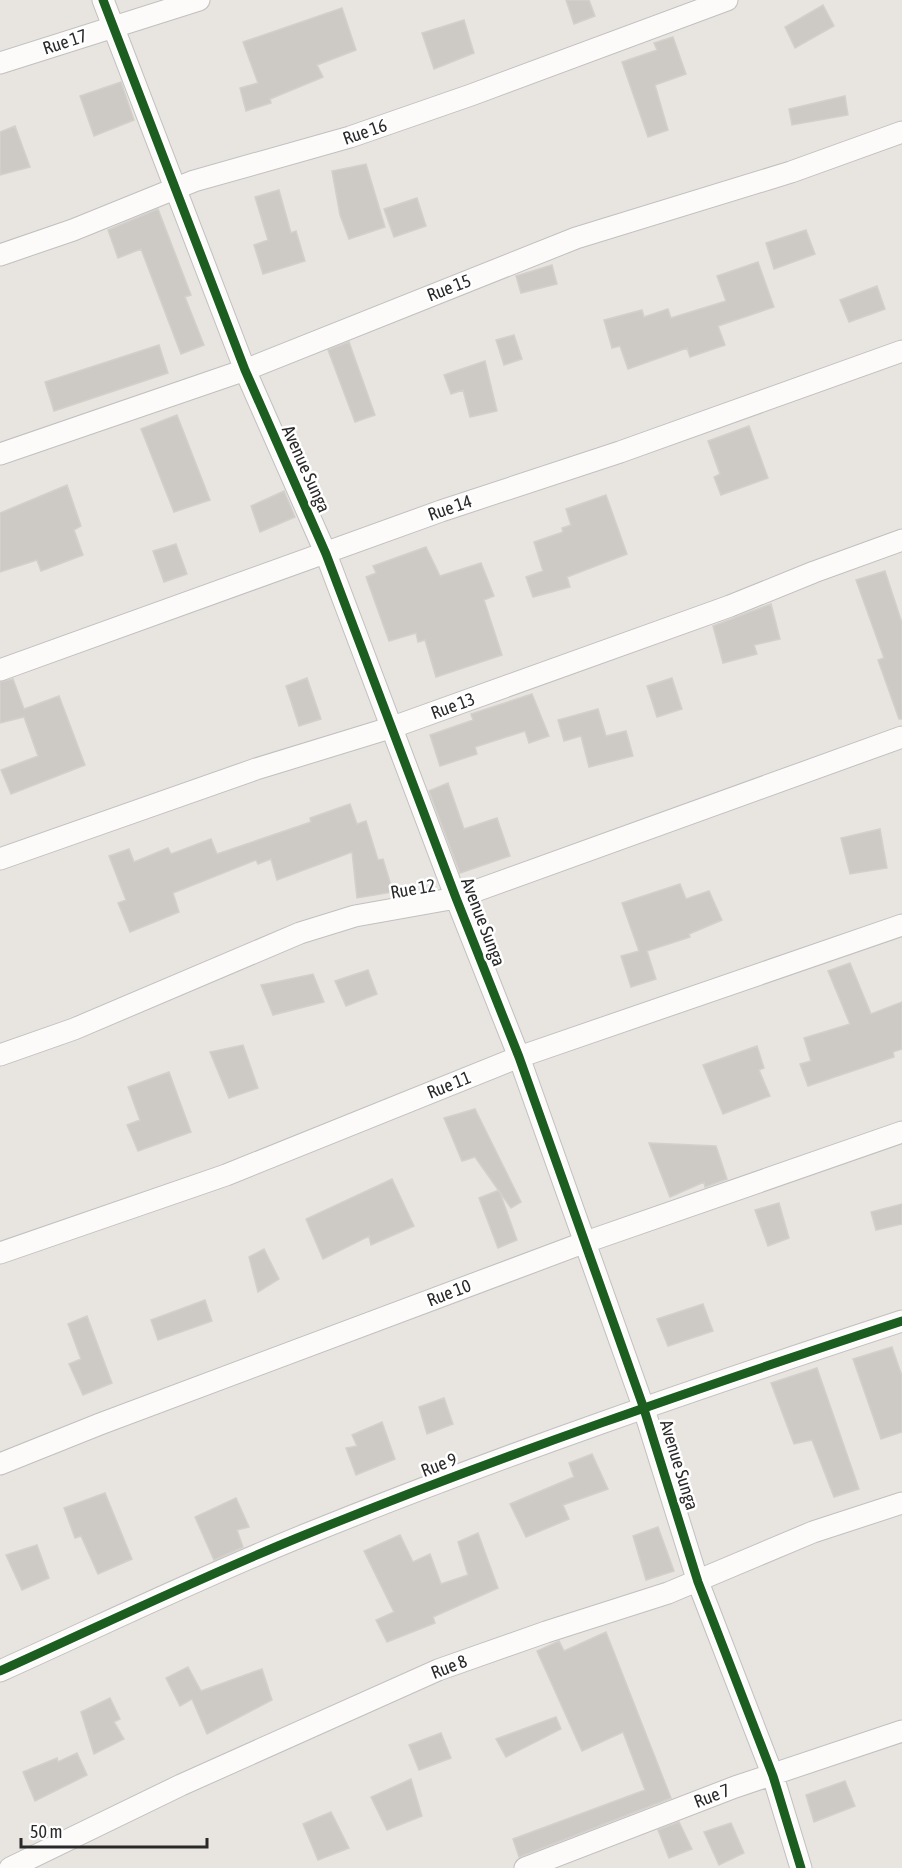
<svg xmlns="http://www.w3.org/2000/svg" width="902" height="1868" font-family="'Asap Condensed',sans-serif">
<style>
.building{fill:#cdcac6;stroke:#d3d0cb;stroke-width:1.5}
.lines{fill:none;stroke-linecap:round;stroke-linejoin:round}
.street-casing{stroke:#c1c0c1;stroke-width:23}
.street{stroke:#fcfbfa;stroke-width:21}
.cycleway-casing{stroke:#fff;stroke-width:13}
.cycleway{stroke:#1b5e20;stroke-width:9}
.labels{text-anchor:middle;stroke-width:5;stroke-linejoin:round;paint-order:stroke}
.street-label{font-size:18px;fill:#292929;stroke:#fff}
</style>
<rect width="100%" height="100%" fill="#e8e4df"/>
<!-- building -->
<path class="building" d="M 566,0 L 589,0 L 595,16 L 574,24 Z
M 823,5 L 834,26 L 795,48 L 785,27 Z
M 342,8 L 356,50 L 317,65 L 323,77 L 270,99 L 271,103 L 246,111 L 240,88 L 258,83 L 243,42 Z
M 464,20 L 474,53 L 434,69 L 422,33 Z
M 673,37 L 686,74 L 655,85 L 668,130 L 648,137 L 622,62 L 657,50 L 654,43 Z
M 121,82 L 134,120 L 94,136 L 80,96 Z
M 845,96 L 848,115 L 792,125 L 789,109 Z
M 15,126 L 30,167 L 0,175 L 0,132 Z
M 366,164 L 385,227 L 349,239 L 340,215 L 332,171 Z
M 279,190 L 291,233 L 296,231 L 305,261 L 263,274 L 254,245 L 268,240 L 255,197 Z
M 417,198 L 426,226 L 394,237 L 384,209 Z
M 158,209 L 191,295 L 185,297 L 204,345 L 181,354 L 141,249 L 118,258 L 108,230 Z
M 806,230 L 815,254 L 774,269 L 766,243 Z
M 758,262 L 774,307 L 718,326 L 725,345 L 690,357 L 687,348 L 628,369 L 620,346 L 612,348 L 604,320 L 642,310 L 644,317 L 668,309 L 671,318 L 726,301 L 717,276 Z
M 552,265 L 557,284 L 521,293 L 516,276 Z
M 877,286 L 885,309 L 849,322 L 840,300 Z
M 514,335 L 522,359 L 504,365 L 496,340 Z
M 349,342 L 375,415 L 355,422 L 328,350 Z
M 159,345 L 168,373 L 54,411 L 45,382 Z
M 485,361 L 497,411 L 470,417 L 463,390 L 451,394 L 444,375 Z
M 177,415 L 210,500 L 174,512 L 141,429 Z
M 749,426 L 768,478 L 721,495 L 714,477 L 720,474 L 708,441 Z
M 67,485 L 81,526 L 74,530 L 83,555 L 41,571 L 37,560 L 0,572 L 0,513 Z
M 284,491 L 295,517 L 260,532 L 251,506 Z
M 606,495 L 627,554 L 567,577 L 570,587 L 533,597 L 526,577 L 543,571 L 534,542 L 563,532 L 562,528 L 571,525 L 566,509 Z
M 176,544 L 187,574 L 164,582 L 153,551 Z
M 426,547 L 440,576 L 481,563 L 494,596 L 484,600 L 502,655 L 436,677 L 425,640 L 418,642 L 416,633 L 389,641 L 366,577 L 376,573 L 373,566 Z
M 885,571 L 902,623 L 902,719 L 899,719 L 878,660 L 884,658 L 856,580 Z
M 771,604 L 780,639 L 754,645 L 757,654 L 723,663 L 713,626 Z
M 307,678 L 321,719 L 299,726 L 286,686 Z
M 672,678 L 682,709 L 657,717 L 647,686 Z
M 13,679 L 24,709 L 59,696 L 85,765 L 11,794 L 1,770 L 38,756 L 24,717 L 0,723 L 0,682 Z
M 532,694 L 549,736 L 529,743 L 525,731 L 475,747 L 477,754 L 440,766 L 430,735 L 473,720 L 471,714 Z
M 598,709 L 606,736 L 626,731 L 633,756 L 589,767 L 581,736 L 564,741 L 558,720 Z
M 448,783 L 464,829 L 497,818 L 510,856 L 460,873 L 429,791 Z
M 350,804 L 357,824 L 366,821 L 378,860 L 383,859 L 393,892 L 357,898 L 352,852 L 277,880 L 271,859 L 258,864 L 256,860 L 173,893 L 179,912 L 130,932 L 118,903 L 126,900 L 109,856 L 129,849 L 134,862 L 168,848 L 171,854 L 211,839 L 217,854 L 311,822 L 310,818 Z
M 880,829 L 887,868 L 850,874 L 841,838 Z
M 680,884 L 686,899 L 709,891 L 722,920 L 689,934 L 690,937 L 647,951 L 656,979 L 631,987 L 621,956 L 639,951 L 622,903 Z
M 850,963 L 871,1014 L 902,1002 L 902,1049 L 893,1052 L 894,1057 L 808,1086 L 800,1064 L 811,1061 L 804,1038 L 850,1024 L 828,971 Z
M 368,970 L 377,994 L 346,1006 L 335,981 Z
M 313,974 L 324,1002 L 273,1015 L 261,985 Z
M 243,1045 L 258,1088 L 229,1098 L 210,1052 Z
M 757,1046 L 764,1068 L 759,1070 L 770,1096 L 723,1114 L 703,1065 Z
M 169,1072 L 191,1132 L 138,1151 L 127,1125 L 140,1120 L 128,1087 Z
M 475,1109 L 521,1202 L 511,1208 L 475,1157 L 462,1161 L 444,1118 Z
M 649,1143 L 716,1146 L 727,1179 L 705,1187 L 704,1182 L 670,1197 Z
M 392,1179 L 414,1226 L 371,1245 L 369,1236 L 323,1259 L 306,1219 Z
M 499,1190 L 517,1240 L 498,1248 L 479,1198 Z
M 779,1203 L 789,1238 L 768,1246 L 755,1210 Z
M 902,1204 L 902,1224 L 876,1230 L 871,1212 Z
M 264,1249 L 279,1279 L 258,1292 L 249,1257 Z
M 205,1300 L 212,1321 L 158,1340 L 151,1320 Z
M 703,1304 L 713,1331 L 668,1346 L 657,1319 Z
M 87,1316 L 112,1383 L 83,1395 L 69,1364 L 81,1359 L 68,1324 Z
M 892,1347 L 902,1376 L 902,1432 L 881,1439 L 853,1359 Z
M 817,1368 L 859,1489 L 834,1497 L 812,1440 L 794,1444 L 771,1383 Z
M 444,1398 L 453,1424 L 427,1434 L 419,1407 Z
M 382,1422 L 395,1459 L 356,1475 L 346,1448 L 357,1446 L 352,1435 Z
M 592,1454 L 608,1489 L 563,1505 L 569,1519 L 526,1537 L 510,1504 L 574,1477 L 569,1463 Z
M 105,1493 L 132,1559 L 98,1574 L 81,1536 L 75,1538 L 64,1508 Z
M 236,1498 L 249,1527 L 237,1530 L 243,1547 L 214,1560 L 195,1517 Z
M 658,1527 L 674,1571 L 646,1580 L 633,1536 Z
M 478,1533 L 498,1588 L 433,1617 L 435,1623 L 387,1642 L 376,1620 L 394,1612 L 364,1551 L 400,1535 L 413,1562 L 430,1554 L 441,1584 L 468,1575 L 458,1542 Z
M 37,1545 L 49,1578 L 22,1590 L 6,1555 Z
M 606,1632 L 671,1798 L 519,1857 L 513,1839 L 645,1790 L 623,1732 L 582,1751 L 537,1651 L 559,1641 L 564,1651 Z
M 188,1667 L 201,1691 L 262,1669 L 272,1700 L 207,1734 L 192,1699 L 180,1706 L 166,1678 Z
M 110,1698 L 120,1719 L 114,1722 L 124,1739 L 94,1754 L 81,1712 Z
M 556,1717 L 561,1729 L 506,1757 L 496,1739 Z
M 441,1733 L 451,1758 L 419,1770 L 409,1745 Z
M 77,1753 L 87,1775 L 35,1801 L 23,1772 L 57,1758 L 58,1762 Z
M 411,1779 L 422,1816 L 387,1830 L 371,1797 Z
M 845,1781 L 855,1806 L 814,1822 L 806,1795 Z
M 331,1812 L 349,1848 L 318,1860 L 303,1824 Z
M 679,1822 L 692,1849 L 669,1858 L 658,1830 Z
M 731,1823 L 744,1853 L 719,1865 L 704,1832 Z"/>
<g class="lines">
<defs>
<path id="street" d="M 103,0 L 245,370 L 326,554 L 456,898 L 519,1057 L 643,1406 L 698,1582 L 773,1776 L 801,1868
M 0,63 L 199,0
M 0,255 L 73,230 L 194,181 L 350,137 L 471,95 L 727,0
M 0,454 L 245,370 L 576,238 L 791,172 L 902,132
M 0,670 L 441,511 L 620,452 L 902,351
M 0,859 L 256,769 L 393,727 L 730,606 L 814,572 L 902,540
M 0,1055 L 74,1029 L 300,933 L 355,916 L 456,898 L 902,737
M 0,1253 L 226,1175 L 519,1057 L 902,925
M 0,1464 L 100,1424 L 583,1243 L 902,1132
M 0,1671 C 102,1625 203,1576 307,1534 C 502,1455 701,1387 902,1321
M 10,1868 L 181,1785 L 438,1670 L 546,1632 L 668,1593 L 813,1532 L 902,1503
M 525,1868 L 735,1787 L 902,1731"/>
</defs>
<!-- street casing -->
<use href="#street" class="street-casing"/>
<!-- street -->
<use href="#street" class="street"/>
<defs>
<path id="cycleway" d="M 103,0 L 245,370 L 326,554 L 456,898 L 519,1057 L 643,1406 L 698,1582 L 773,1776 L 801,1868
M 0,1671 C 102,1625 203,1576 307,1534 C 502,1455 701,1387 902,1321"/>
</defs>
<!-- cycleway casing -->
<use href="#cycleway" class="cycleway-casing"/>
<!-- cycleway -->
<use href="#cycleway" class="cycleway"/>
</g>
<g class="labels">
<!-- street labels -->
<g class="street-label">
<text transform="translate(65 42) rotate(-18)" y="6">Rue 17</text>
<text transform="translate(365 132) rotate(-19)" y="6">Rue 16</text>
<text transform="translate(449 288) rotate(-21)" y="6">Rue 15</text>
<text transform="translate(306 469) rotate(66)" y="6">Avenue Sunga</text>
<text transform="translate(450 508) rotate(-19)" y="6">Rue 14</text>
<text transform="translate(453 706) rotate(-20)" y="6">Rue 13</text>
<text transform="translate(413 889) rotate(-10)" y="6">Rue 12</text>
<text transform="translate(483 922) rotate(69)" y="6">Avenue Sunga</text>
<text transform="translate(449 1085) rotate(-22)" y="6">Rue 11</text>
<text transform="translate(449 1293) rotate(-21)" y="6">Rue 10</text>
<text transform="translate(439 1465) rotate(-21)" y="6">Rue 9</text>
<text transform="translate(679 1465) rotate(73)" y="6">Avenue Sunga</text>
<text transform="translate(449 1667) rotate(-21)" y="6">Rue 8</text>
<text transform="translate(712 1796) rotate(-21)" y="6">Rue 7</text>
</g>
</g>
<!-- scale -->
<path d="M21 1838v9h186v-9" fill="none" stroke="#292929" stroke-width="3"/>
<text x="30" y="1838" font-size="18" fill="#292929" stroke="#ffffff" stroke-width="4.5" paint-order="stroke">50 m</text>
</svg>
